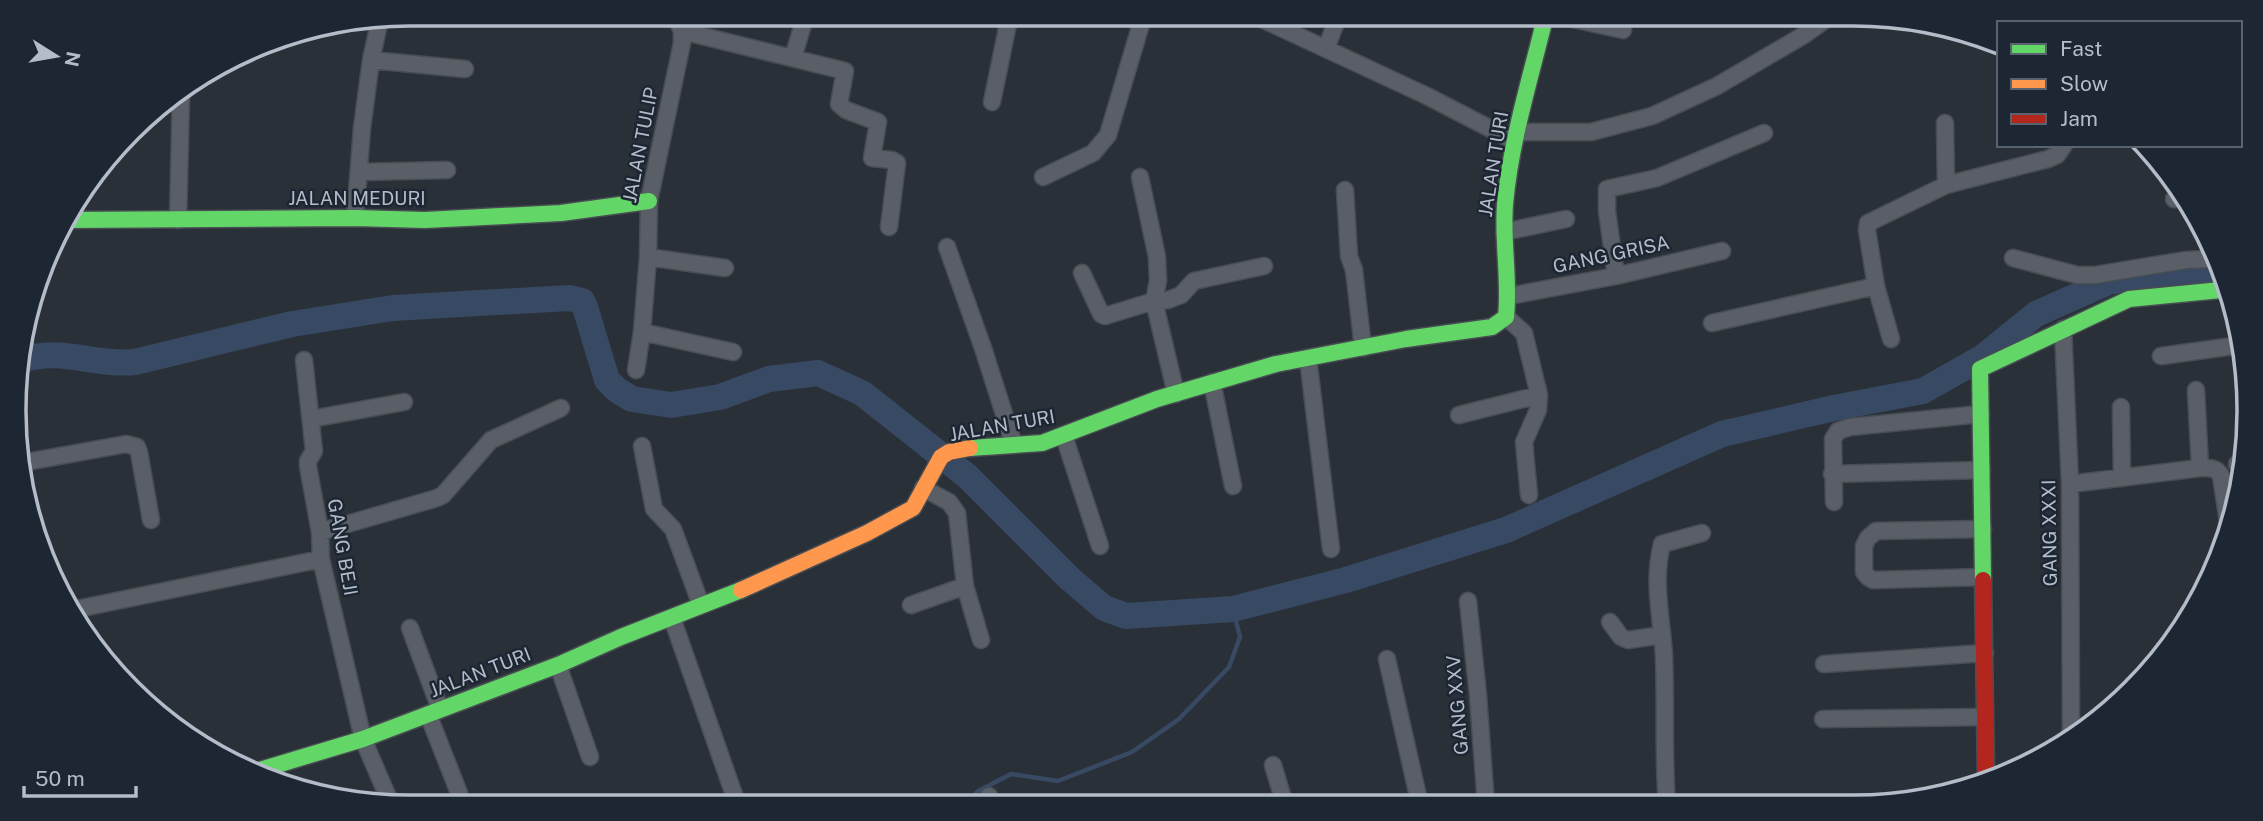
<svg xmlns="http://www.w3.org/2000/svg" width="2263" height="821" font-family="'Public Sans',sans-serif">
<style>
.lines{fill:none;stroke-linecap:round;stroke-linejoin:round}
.stream{stroke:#384963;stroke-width:4.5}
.river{stroke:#384963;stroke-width:26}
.street-casing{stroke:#484c53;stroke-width:19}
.fast-casing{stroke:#484c53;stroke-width:19}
.slow-casing{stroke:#484c53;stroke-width:19}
.jam-casing{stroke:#484c53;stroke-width:19}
.street{stroke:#5a5e66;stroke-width:16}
.fast{stroke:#63d668;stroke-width:16}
.slow{stroke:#ff974d;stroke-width:16}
.jam{stroke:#b3261e;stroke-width:16}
.labels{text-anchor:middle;stroke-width:5;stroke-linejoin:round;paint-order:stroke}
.street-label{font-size:19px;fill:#b4bcc9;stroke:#1d2633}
.rim{fill:none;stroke:#b4bcc9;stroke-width:3.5}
</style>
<rect width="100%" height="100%" fill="#2a3038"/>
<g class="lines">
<!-- stream -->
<path class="stream" d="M 964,806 L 978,791 L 1011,774 L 1058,781 L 1132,752 L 1179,719 L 1229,667 L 1240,637 L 1233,609"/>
<!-- river -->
<path class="river" d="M 18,361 C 63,346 91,366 135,362 L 292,324 L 393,308 L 569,298 L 582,301 L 585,307 L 607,380 L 617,390 L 632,399 L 671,405 L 720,397 L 769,379 L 818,373 L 862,393 L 967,476 L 1069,578 L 1104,608 L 1126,616 L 1233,609 L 1346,580 L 1506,530 L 1722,434 L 1834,408 L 1923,391 L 1983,357 L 2036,314 L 2108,282 L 2171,273 L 2216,270"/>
<defs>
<path id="street" d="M 1251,14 L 1427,96 L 1514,141
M 1550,14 L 1623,30
M 682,31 L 845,71 L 839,104 L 846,110 L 878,122 L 872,158 L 892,160 L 897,163 L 889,227
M 1326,49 L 1339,14
M 793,58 L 806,14
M 371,60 L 465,69
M 992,102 L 1010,14
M 1945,123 L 1946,185
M 1517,132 L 1591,132 L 1652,116 L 1717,86 L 1804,35 L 1833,14
M 360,172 L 447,170
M 1043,177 L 1093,153 L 1108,135 L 1144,14
M 1140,177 L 1157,257 L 1158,281 L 1154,301 L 1176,394
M 1345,190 L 1349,256 L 1354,270 L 1363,348
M 2174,199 L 2184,199
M 355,218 L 362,128 L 371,60 L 380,19
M 178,220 L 181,94
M 1504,232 L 1566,219
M 947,247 L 983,348 L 1014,445
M 648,257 L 725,268
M 2013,258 L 2077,275 L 2095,275 L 2186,260 L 2212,259
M 1082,273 L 1101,314 L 1105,316 L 1154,301 L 1168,300 L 1181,295 L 1194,281 L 1264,266
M 1616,276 L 1607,211 L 1607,189 L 1657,178 L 1764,133
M 1509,296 L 1616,276 L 1722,251
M 1506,317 L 1524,333 L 1539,395 L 1538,410 L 1524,442 L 1529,495
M 1712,323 L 1876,286
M 2063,329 L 2070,484 L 2071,737
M 642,332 L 733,352
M 1891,339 L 1876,286 L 1867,230 L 1868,223 L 1946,185 L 2048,159 L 2057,155 L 2064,145
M 2161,356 L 2241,345
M 1308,358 L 1331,549
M 304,360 L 314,451 L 308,461 L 308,466 L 320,532 L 321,559 L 363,739 L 391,804
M 636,370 L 642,332 L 648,257 L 649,201 L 682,43 L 682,31 L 674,14
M 1212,382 L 1233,486
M 2196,390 L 2200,468
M 2121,407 L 2122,478
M 1459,415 L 1539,395
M 311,419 L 404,402
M 1064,436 L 1100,546
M 642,446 L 654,509 L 673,529 L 701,605
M 21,463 L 126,444 L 137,447 L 139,452 L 151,520
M 2237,464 L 2239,464
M 1832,474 L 1982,470
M 2070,484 L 2200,468 C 2209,468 2217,467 2221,476 L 2229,528
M 923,488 L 949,502 L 957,513 L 965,586 L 981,640
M 1834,502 L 1833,439 L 1838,431 L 1850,427 L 1981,414
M 1983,529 L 1876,531 L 1868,538 L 1864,546 L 1864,572 L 1868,577 L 1873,580 L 1983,577
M 320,532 L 437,498 L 443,495 L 491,440 L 561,408
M 1468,601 L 1478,695 L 1486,805
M 911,605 L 965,586
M 72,610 L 321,559
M 672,618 L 738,806
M 1610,622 L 1621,637 L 1628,640 L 1662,635
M 410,628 L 440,709
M 1387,659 L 1420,805
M 1824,664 L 1985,653
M 558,665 L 590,757
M 428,714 L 459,793
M 1823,719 L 1985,717
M 1273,765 L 1285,805
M 989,796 L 994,806
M 1667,804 C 1663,756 1666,706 1664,657 C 1662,618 1652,583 1662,544 L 1702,533"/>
<path id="fast" d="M 64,220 L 355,218 L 425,220 L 561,213 L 649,201
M 970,448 L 1042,443 L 1157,399 L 1276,364 L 1406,339 L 1492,327 L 1506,317 C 1510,279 1502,242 1505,204 C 1511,139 1531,77 1546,14
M 1983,580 L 1980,369 L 2129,299 L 2221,290
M 260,770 L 363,739 L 558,665 L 621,637 L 741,590"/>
<path id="slow" d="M 741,590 L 867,533 L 913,508 L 941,457 L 949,452 L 970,448"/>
<path id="jam" d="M 1983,580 L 1986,779"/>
</defs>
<!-- street casing -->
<use href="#street" class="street-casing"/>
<!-- fast casing -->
<use href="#fast" class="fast-casing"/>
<!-- slow casing -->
<use href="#slow" class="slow-casing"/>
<!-- jam casing -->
<use href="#jam" class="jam-casing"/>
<!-- street -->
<use href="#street" class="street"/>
<!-- fast -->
<use href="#fast" class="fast"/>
<!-- slow -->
<use href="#slow" class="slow"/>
<!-- jam -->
<use href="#jam" class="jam"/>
</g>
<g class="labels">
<!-- street labels -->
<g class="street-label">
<text transform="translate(640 145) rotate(-79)" y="7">JALAN TULIP</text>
<text transform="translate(1493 164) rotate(-81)" y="7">JALAN TURI</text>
<text x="357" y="205">JALAN MEDURI</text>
<text transform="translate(1611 254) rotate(-12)" y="7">GANG GRISA</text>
<text transform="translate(1002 425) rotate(-10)" y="7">JALAN TURI</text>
<text transform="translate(2049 533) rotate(-91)" y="7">GANG XXXI</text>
<text transform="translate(343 547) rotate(80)" y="7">GANG BEJI</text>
<text transform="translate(480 672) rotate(-21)" y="7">JALAN TURI</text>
<text transform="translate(1457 705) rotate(-95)" y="7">GANG XXV</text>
</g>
</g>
<!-- crop -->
<path d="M0 0H2263V821H0ZM410 26H1853A384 384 0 0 1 2237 410V411A384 384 0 0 1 1853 795H410A384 384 0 0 1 26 411V410A384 384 0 0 1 410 26Z" fill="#1d2633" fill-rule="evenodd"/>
<path class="rim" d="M410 26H1853A384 384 0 0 1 2237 410V411A384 384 0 0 1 1853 795H410A384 384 0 0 1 26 411V410A384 384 0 0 1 410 26Z"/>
<!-- legend -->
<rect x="1997" y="21" width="245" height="126" fill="#1d2633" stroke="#59626f" stroke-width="2"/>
<rect x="2011" y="44" width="35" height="10" fill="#63d668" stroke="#59626f" stroke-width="2"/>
<text x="2060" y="56" font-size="21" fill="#b4bcc9">Fast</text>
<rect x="2011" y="79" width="35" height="10" fill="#ff974d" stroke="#59626f" stroke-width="2"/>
<text x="2060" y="91" font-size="21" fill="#b4bcc9">Slow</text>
<rect x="2011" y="114" width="35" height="10" fill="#b3261e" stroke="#59626f" stroke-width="2"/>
<text x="2060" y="126" font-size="21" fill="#b4bcc9">Jam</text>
<!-- north arrow -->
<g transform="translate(56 56) rotate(101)" stroke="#1d2633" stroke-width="5" paint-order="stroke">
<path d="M0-5L12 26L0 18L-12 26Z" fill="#b4bcc9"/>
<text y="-10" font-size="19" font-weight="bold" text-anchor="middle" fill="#b4bcc9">N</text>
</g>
<!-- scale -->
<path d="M24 786v10h112v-10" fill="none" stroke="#b4bcc9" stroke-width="3.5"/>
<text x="35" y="786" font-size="21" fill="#b4bcc9" stroke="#1d2633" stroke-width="5" paint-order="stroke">50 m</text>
</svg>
